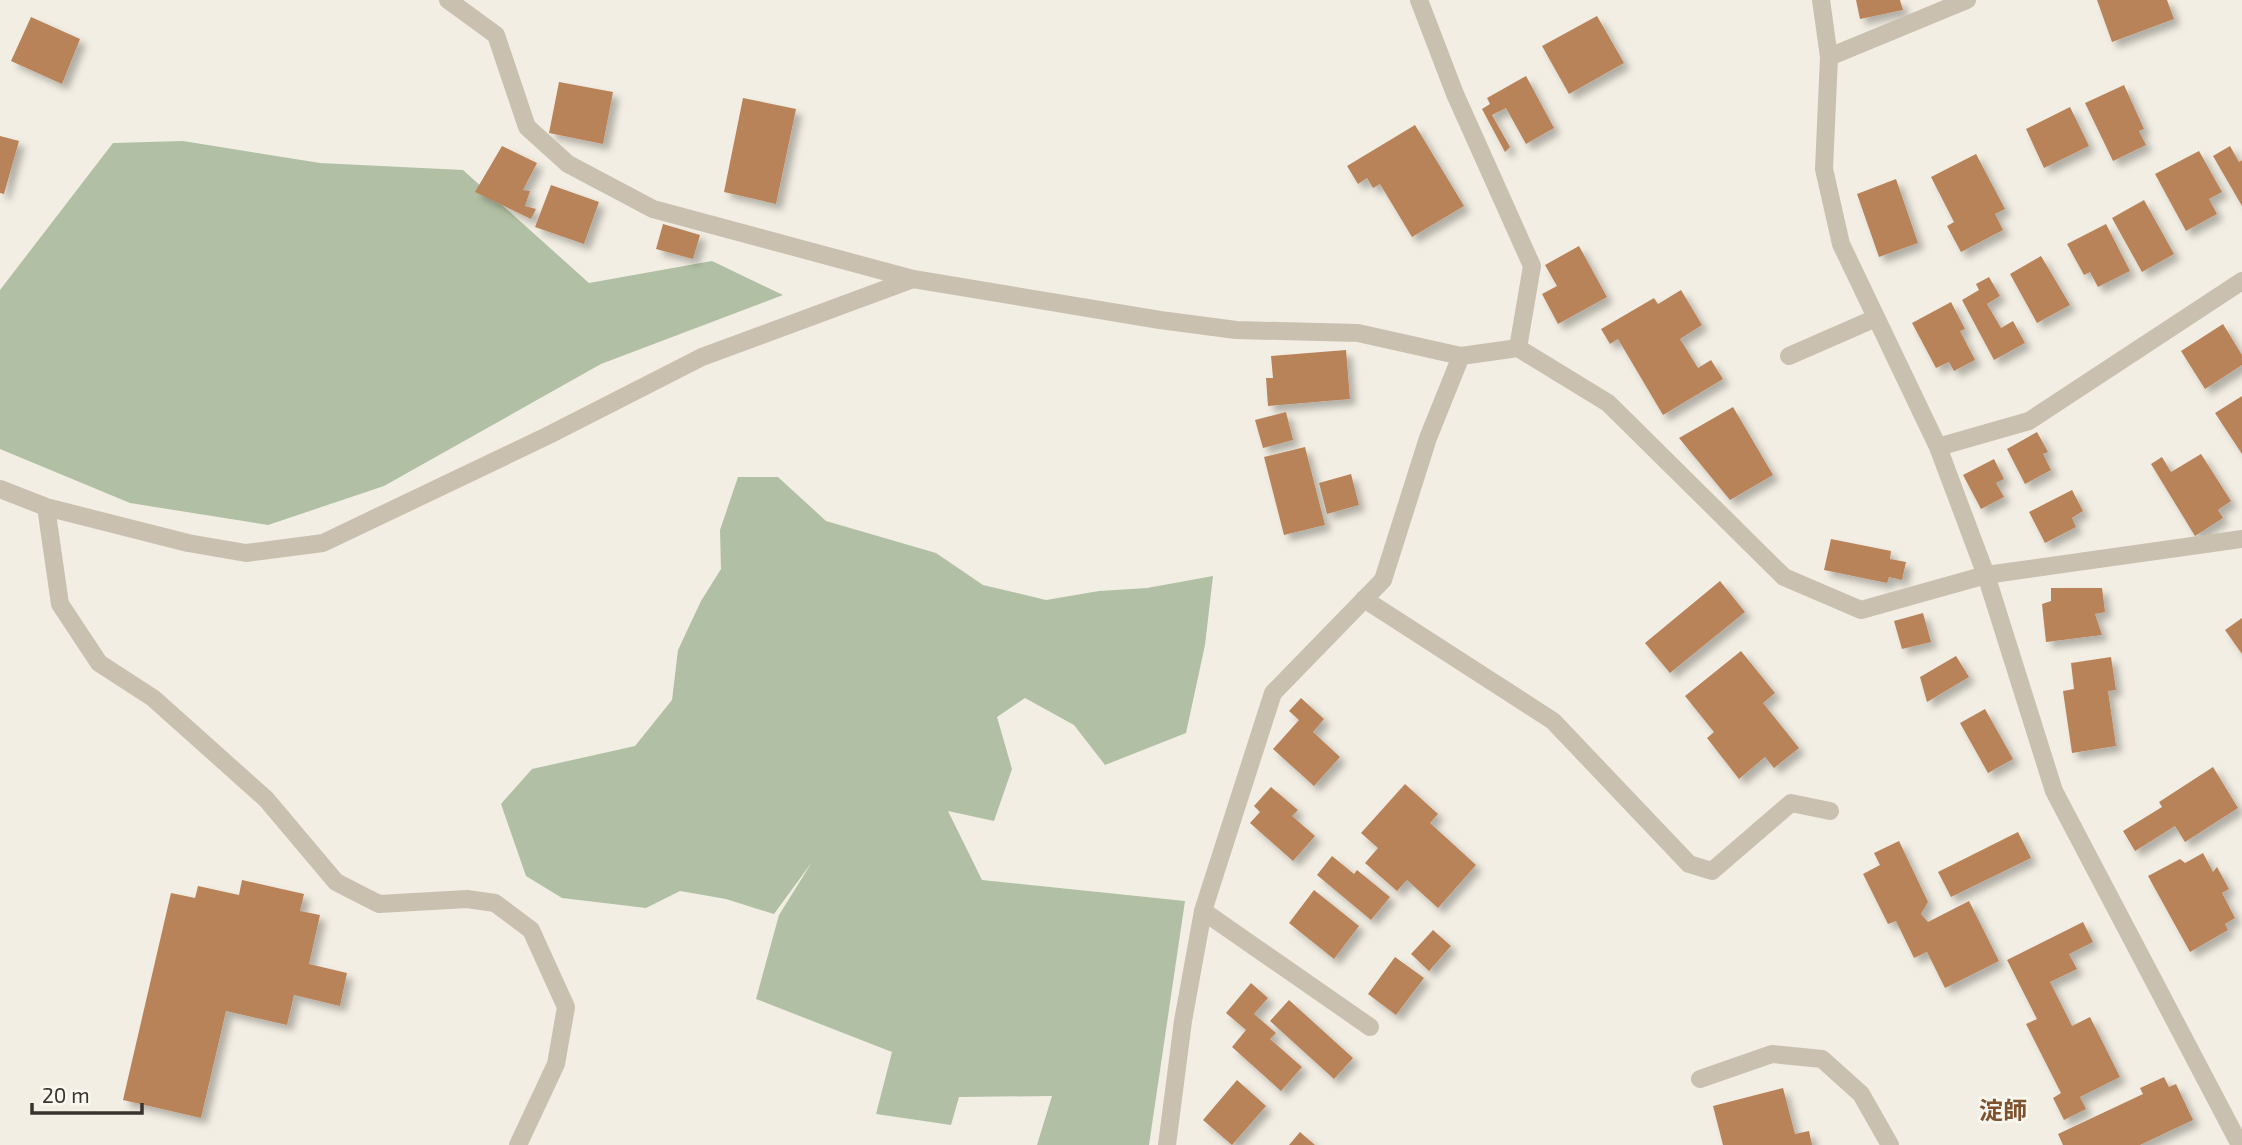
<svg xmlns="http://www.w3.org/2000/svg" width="2242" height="1145" font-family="'Exo 2','Noto Sans JP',sans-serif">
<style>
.green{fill:#b1c0a4}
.building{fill:#b9835a;filter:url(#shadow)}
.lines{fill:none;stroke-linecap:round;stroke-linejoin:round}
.minor{stroke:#c9c0b0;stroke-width:18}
.labels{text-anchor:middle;stroke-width:5;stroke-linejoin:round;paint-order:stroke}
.quarter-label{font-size:24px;font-weight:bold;fill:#7f522f;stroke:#f9f7f0}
</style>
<defs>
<filter id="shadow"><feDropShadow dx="6" dy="6" stdDeviation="3.5" flood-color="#0004"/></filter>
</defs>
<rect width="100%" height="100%" fill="#f2eee3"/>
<!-- green -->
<path class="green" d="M 183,141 L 320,163 L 463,170 L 589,283 L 712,261 L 783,295 L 601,364 L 384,486 L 268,525 L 130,503 L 0,449 L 0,290 L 113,143 Z
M 738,477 L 778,477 L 826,521 L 936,553 L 983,585 L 1046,600 L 1099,591 L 1147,588 L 1213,576 L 1205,645 L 1186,733 L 1105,765 L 1074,725 L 1025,698 L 997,717 L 1012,769 L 994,821 L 948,811 L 982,880 L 1185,901 L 1149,1145 L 1037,1145 L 1052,1096 L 959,1097 L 951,1125 L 876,1114 L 892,1052 L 756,999 L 779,915 L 812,862 L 774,914 L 726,899 L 680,891 L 646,908 L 562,898 L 526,876 L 501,804 L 532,769 L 635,746 L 672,700 L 678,650 L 701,601 L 721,569 L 720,530 Z"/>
<!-- building -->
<path class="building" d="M 1856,0 L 1900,0 L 1903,10 L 1860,19 Z
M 2097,0 L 2167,0 L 2174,19 L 2112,42 Z
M 1597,16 L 1624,63 L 1569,94 L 1542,46 Z
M 31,17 L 80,39 L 62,84 L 11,61 Z
M 1526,76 L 1554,128 L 1526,144 L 1506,108 L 1492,115 L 1510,147 L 1505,152 L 1482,109 L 1490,104 L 1487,98 Z
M 559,82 L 613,92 L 603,144 L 549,133 Z
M 2124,85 L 2144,129 L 2139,131 L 2146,145 L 2113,161 L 2085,103 Z
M 743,98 L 796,109 L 776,204 L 724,192 Z
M 2070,107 L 2089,146 L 2044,168 L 2026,129 Z
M 1415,125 L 1464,206 L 1412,237 L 1380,184 L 1373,188 L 1367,178 L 1358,184 L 1347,166 Z
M 0,136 L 19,141 L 4,194 L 0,193 Z
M 502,146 L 537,163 L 523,190 L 530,191 L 525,206 L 536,209 L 531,219 L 475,192 Z
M 2230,146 L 2239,162 L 2242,160 L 2242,206 L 2213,156 Z
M 2199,151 L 2222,192 L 2209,199 L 2217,214 L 2186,231 L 2155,174 Z
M 1976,154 L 2005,209 L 1995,214 L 2003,230 L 1961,252 L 1947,226 L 1954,222 L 1931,177 Z
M 1896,179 L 1918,243 L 1879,257 L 1857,194 Z
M 551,185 L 599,202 L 584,244 L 535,227 Z
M 2144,200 L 2174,254 L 2142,272 L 2112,218 Z
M 663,224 L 700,235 L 693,259 L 656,249 Z
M 2106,224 L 2130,271 L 2098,287 L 2090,272 L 2084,275 L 2067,244 Z
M 1579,246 L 1607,297 L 1558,324 L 1542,294 L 1557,286 L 1545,265 Z
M 2041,256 L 2070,305 L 2037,323 L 2010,274 Z
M 1989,277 L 2000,296 L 1987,304 L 2001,328 L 2013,321 L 2025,343 L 1994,360 L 1962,300 L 1979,290 L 1976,284 Z
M 1681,290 L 1702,325 L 1680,339 L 1698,368 L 1711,360 L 1723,379 L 1663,415 L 1618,339 L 1610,344 L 1601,329 L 1654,298 L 1658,304 Z
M 1951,302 L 1965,329 L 1960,331 L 1975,360 L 1954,371 L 1949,362 L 1936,368 L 1912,323 Z
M 2223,324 L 2242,355 L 2242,365 L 2205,389 L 2181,351 Z
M 1346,350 L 1350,399 L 1268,406 L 1266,378 L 1273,378 L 1271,356 Z
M 2242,396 L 2242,454 L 2215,413 Z
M 1733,407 L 1773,475 L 1730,500 L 1679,438 Z
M 1286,412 L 1293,440 L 1263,448 L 1255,420 Z
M 2037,432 L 2048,452 L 2043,454 L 2051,470 L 2025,484 L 2007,449 Z
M 1305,447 L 1325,525 L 1284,535 L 1264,457 Z
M 2201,454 L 2231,501 L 2218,510 L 2223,518 L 2195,536 L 2151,464 L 2162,457 L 2171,472 Z
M 1994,459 L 2004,479 L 1996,483 L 2004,497 L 1981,509 L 1963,475 Z
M 1351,474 L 1359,505 L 1327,514 L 1319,483 Z
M 2072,490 L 2083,511 L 2072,518 L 2076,527 L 2045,543 L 2029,512 Z
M 1831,539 L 1891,551 L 1890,559 L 1906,562 L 1902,580 L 1889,577 L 1887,583 L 1824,570 Z
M 1720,581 L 1745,612 L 1670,673 L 1645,643 Z
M 2051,588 L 2102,588 L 2105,612 L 2095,614 L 2102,635 L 2046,642 L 2042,604 L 2051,601 Z
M 1923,613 L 1931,642 L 1902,649 L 1894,621 Z
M 2242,618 L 2242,654 L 2225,630 Z
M 1741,651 L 1775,693 L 1763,703 L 1799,748 L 1774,768 L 1765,757 L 1739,779 L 1707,738 L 1714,732 L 1685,696 Z
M 1956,656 L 1969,677 L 1927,702 L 1920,677 Z
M 2111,657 L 2116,690 L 2108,691 L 2116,746 L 2072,753 L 2063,691 L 2074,689 L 2071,663 Z
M 1301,698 L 1324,719 L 1313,732 L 1340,757 L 1314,786 L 1273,749 L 1299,720 L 1289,711 Z
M 1985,709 L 2013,759 L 1988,773 L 1960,723 Z
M 2213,767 L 2238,808 L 2185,842 L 2175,826 L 2135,851 L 2123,831 L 2162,807 L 2159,802 Z
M 1405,784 L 1438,814 L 1430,823 L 1476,865 L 1438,908 L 1407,880 L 1397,891 L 1365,863 L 1378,848 L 1361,833 Z
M 1271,787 L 1298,810 L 1292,816 L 1315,836 L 1293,861 L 1250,823 L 1260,812 L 1254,806 Z
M 2018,832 L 2031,858 L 1951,897 L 1938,872 Z
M 1899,841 L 1928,902 L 1921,914 L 1928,922 L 1969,901 L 1999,961 L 1945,988 L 1927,952 L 1914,958 L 1896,921 L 1888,924 L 1863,874 L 1880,865 L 1874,853 Z
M 2203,853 L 2213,872 L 2217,867 L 2229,889 L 2222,893 L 2235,918 L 2225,924 L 2228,930 L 2190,952 L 2148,876 L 2180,859 L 2185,863 Z
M 1332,856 L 1354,874 L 1357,870 L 1390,897 L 1371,920 L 1317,875 Z
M 242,880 L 304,894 L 300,911 L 320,915 L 309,964 L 347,973 L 340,1006 L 294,995 L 287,1025 L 226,1011 L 201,1118 L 123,1100 L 171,893 L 195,898 L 198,886 L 239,895 Z
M 1314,890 L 1359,926 L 1334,959 L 1289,923 Z
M 2083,922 L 2093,942 L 2069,954 L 2077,969 L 2050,982 L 2072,1026 L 2090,1017 L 2120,1077 L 2080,1097 L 2086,1109 L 2064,1120 L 2053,1098 L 2061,1093 L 2026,1024 L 2037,1019 L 2007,960 Z
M 1433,930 L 1451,946 L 1429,971 L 1411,954 Z
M 1395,957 L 1424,978 L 1396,1015 L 1368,994 Z
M 1251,983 L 1268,998 L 1254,1014 L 1276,1033 L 1270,1039 L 1302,1067 L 1281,1091 L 1232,1047 L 1246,1030 L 1226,1013 Z
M 1289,1000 L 1353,1058 L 1334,1079 L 1270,1021 Z
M 2164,1077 L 2169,1087 L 2176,1084 L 2193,1120 L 2140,1145 L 2063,1145 L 2058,1134 L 2143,1094 L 2140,1088 Z
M 1237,1080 L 1266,1106 L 1232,1145 L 1203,1120 Z
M 1783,1088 L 1795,1134 L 1809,1131 L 1812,1145 L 1723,1145 L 1713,1106 Z
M 1300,1132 L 1315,1145 L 1289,1145 Z"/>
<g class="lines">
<!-- minor -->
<path class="minor" d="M 448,0 L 496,35 L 527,127 L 568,164 L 653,209 L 913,279
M 1419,0 L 1455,94 L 1532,266 L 1518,348
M 1821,0 L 1829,57 L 1824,169 L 1841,244 L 1938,447 L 1986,575 L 2054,791 L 2240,1145
M 1829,57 L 1967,0
M 1789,356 L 1876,318
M 1938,447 L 2029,421 L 2242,281
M 0,489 L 46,507 L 188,543 L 246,553 L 323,543 L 547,436 L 702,357 L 913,279 L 1160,320 L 1236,330 L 1358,333 L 1461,356 L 1518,348 L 1608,403 L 1784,577 L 1861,610 L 1986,575 L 2242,539
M 46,507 L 60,604 L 99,663 L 153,698 L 266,799 L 336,882 L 379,904 L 467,899 L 495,903 L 531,930 L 566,1007 L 556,1064 L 518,1145
M 1364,599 L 1553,721 L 1689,864 L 1712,871 L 1791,803 L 1830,811
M 1203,911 L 1370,1027
M 1700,1079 L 1772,1054 L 1822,1059 L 1861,1094 L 1890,1145
M 1167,1145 L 1183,1021 L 1203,911 L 1273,693 L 1383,580 L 1428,438 L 1461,356"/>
</g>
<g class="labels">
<!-- quarter labels -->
<g class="quarter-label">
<text x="2003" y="1119">淀師</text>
</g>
</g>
<!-- scale -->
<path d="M32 1103v10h110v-10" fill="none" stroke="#39332d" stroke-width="3.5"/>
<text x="42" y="1103" font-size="21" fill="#39332d" stroke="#f9f7f0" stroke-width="5" paint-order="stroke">20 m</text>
</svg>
